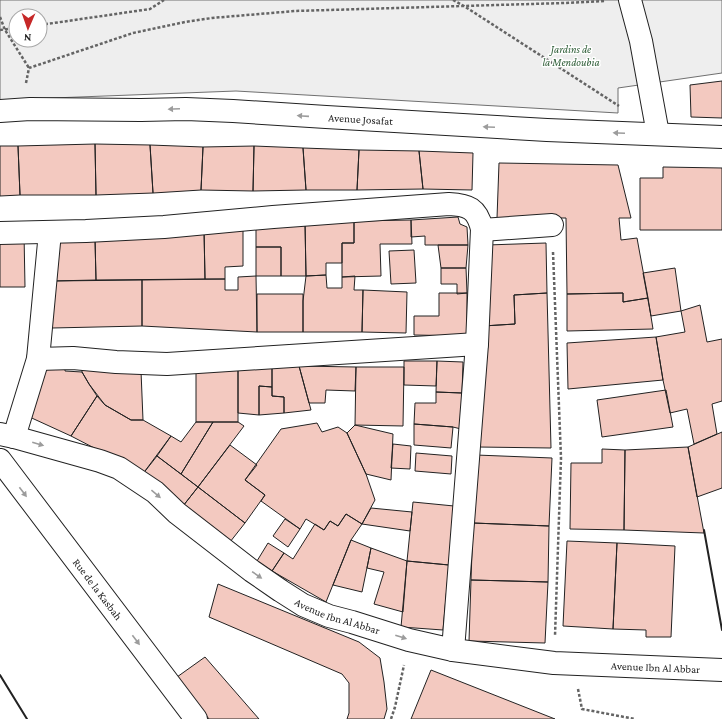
<svg xmlns="http://www.w3.org/2000/svg" width="722" height="719" font-family="'Crimson Pro',serif">
<style>
.green{fill:#eee;stroke:#6f6f6f;fill-rule:evenodd}
.building{fill:#f3c9c0;stroke:#222}
.lines{fill:none;stroke-linecap:round;stroke-linejoin:round}
.minor-casing{stroke:#222;stroke-width:24}
.path{stroke:#646464;stroke-width:2.5;stroke-dasharray:3 2;stroke-linecap:butt}
.minor{stroke:#fff;stroke-width:22}
.wall{stroke:#222;stroke-width:2}
.oneway{fill:#9c9c9c}
.labels{text-anchor:middle;stroke-width:3;stroke-linejoin:round;paint-order:stroke}
.park-label{font-size:11px;font-style:italic;fill:#2f5e38;stroke:#fff}
.street-label{font-size:11px;fill:#222;stroke:#fff}
</style>
<rect width="100%" height="100%" fill="#fff"/>
<!-- green -->
<path class="green" d="M 0,0 L 722,0 L 722,73 L 618,88 L 618,113 L 236,91 L 0,100 ZM 16,16 L 40,16 L 40,40 L 16,40 Z"/>
<!-- building -->
<path class="building" d="M 722,81 L 722,118 L 691,117 L 690,85 Z
M 95,144 L 96,195 L 20,195 L 18,146 Z
M 95,144 L 150,145 L 153,193 L 96,195 Z
M 150,145 L 203,147 L 201,190 L 153,193 Z
M 0,146 L 18,146 L 20,195 L 0,196 Z
M 254,146 L 303,148 L 306,190 L 253,191 Z
M 254,146 L 253,191 L 201,190 L 203,147 Z
M 303,148 L 359,150 L 357,190 L 306,190 Z
M 359,150 L 419,151 L 423,189 L 357,190 Z
M 419,151 L 473,153 L 472,190 L 423,189 Z
M 499,163 L 618,165 L 631,218 L 619,218 L 621,240 L 637,238 L 648,298 L 623,302 L 623,293 L 567,294 L 566,218 L 497,218 Z
M 663,167 L 722,168 L 722,230 L 640,230 L 640,178 L 663,178 Z
M 458,217 L 460,224 L 467,227 L 468,245 L 425,245 L 425,236 L 411,237 L 411,220 Z
M 411,220 L 412,244 L 380,244 L 381,276 L 342,277 L 342,243 L 354,243 L 354,221 Z
M 354,221 L 354,243 L 342,243 L 342,263 L 326,263 L 326,275 L 306,276 L 305,222 Z
M 305,222 L 306,276 L 281,276 L 281,247 L 256,247 L 256,223 Z
M 204,229 L 243,229 L 243,266 L 225,267 L 225,279 L 205,279 Z
M 204,229 L 205,279 L 96,280 L 95,238 Z
M 0,233 L 24,233 L 25,287 L 0,287 Z
M 95,238 L 96,280 L 51,281 L 50,239 Z
M 546,243 L 547,293 L 514,295 L 515,324 L 483,326 L 487,245 Z
M 438,245 L 468,245 L 466,268 L 441,268 Z
M 256,247 L 281,247 L 281,276 L 256,276 Z
M 414,250 L 416,283 L 391,284 L 389,251 Z
M 441,268 L 466,268 L 467,293 L 457,294 L 457,284 L 441,284 Z
M 675,268 L 681,311 L 651,316 L 643,273 Z
M 326,275 L 327,288 L 342,288 L 342,277 L 355,276 L 354,290 L 363,290 L 362,332 L 303,332 L 303,301 L 306,276 Z
M 256,276 L 257,332 L 142,326 L 142,280 L 225,279 L 225,290 L 238,290 L 238,277 Z
M 142,280 L 142,326 L 52,328 L 51,281 Z
M 363,290 L 407,292 L 406,333 L 362,332 Z
M 439,293 L 467,293 L 467,336 L 414,335 L 414,316 L 439,316 Z
M 547,293 L 551,448 L 478,447 L 483,326 L 515,324 L 514,295 Z
M 623,293 L 623,302 L 648,298 L 653,329 L 567,331 L 567,294 Z
M 257,294 L 303,294 L 303,332 L 257,332 Z
M 700,305 L 707,342 L 722,339 L 722,401 L 712,404 L 717,434 L 694,444 L 687,409 L 670,413 L 663,380 L 656,337 L 685,332 L 681,311 Z
M 656,337 L 663,380 L 568,389 L 567,343 Z
M 42,361 L 65,363 L 65,371 L 82,372 L 89,384 L 97,396 L 71,436 L 23,414 Z
M 404,361 L 437,361 L 436,386 L 404,385 Z
M 437,361 L 463,362 L 462,393 L 436,392 Z
M 196,365 L 238,365 L 238,422 L 196,422 Z
M 238,365 L 272,366 L 272,387 L 259,386 L 259,415 L 238,413 Z
M 272,366 L 299,366 L 311,410 L 284,413 L 284,397 L 272,396 Z
M 299,366 L 356,367 L 355,391 L 326,390 L 325,403 L 309,403 Z
M 356,367 L 404,367 L 403,426 L 355,425 Z
M 82,368 L 141,371 L 143,420 L 131,420 L 105,405 L 89,384 L 82,372 Z
M 259,386 L 272,387 L 272,396 L 284,397 L 284,413 L 259,415 Z
M 666,390 L 673,427 L 602,437 L 597,400 Z
M 436,392 L 462,393 L 461,429 L 453,427 L 414,424 L 415,403 L 436,403 Z
M 97,396 L 105,405 L 131,420 L 143,420 L 171,436 L 142,475 L 100,451 L 71,436 Z
M 196,422 L 213,422 L 181,474 L 157,456 L 171,436 L 181,442 Z
M 213,422 L 238,422 L 244,426 L 198,487 L 181,474 Z
M 317,423 L 322,432 L 338,427 L 347,433 L 366,474 L 375,500 L 362,524 L 346,514 L 338,526 L 330,521 L 324,530 L 306,519 L 300,529 L 261,501 L 265,495 L 245,480 L 281,429 Z
M 414,424 L 453,427 L 451,448 L 414,445 Z
M 355,425 L 393,434 L 391,480 L 366,474 L 347,433 Z
M 722,432 L 722,488 L 697,497 L 688,447 Z
M 393,444 L 411,446 L 410,469 L 391,468 Z
M 230,445 L 257,465 L 245,480 L 265,495 L 245,523 L 198,487 Z
M 688,447 L 704,533 L 624,530 L 625,450 Z
M 602,449 L 625,450 L 624,530 L 570,529 L 571,463 L 602,463 Z
M 416,453 L 452,456 L 451,474 L 415,471 Z
M 476,455 L 552,458 L 549,526 L 473,523 Z
M 157,456 L 198,487 L 183,506 L 142,475 Z
M 198,487 L 245,523 L 230,542 L 183,506 Z
M 413,502 L 454,506 L 449,565 L 407,561 Z
M 371,508 L 412,512 L 410,531 L 362,524 Z
M 346,514 L 362,524 L 351,540 L 326,602 L 272,571 L 284,553 L 293,559 L 315,524 L 324,530 L 330,521 L 338,526 Z
M 285,519 L 300,529 L 288,547 L 273,536 Z
M 473,523 L 549,526 L 548,582 L 471,580 Z
M 351,540 L 371,548 L 362,592 L 333,585 Z
M 567,541 L 617,543 L 613,629 L 563,626 Z
M 268,543 L 284,553 L 272,571 L 257,561 Z
M 617,543 L 675,546 L 671,637 L 646,637 L 646,630 L 613,629 Z
M 371,548 L 407,561 L 403,612 L 374,604 L 384,572 L 367,568 Z
M 407,561 L 449,565 L 443,630 L 401,627 Z
M 471,580 L 548,582 L 545,643 L 469,641 Z
M 218,584 L 359,642 L 380,658 L 384,682 L 387,709 L 384,719 L 347,719 L 349,713 L 349,683 L 342,674 L 209,617 Z
M 205,657 L 259,719 L 209,719 L 177,677 Z
M 431,670 L 555,719 L 411,719 Z"/>
<g class="lines">
<defs>
<g id="minor">
<path d="M 630,0 L 641,41 L 658,134"/>
<path id="s1" d="M 0,111 L 30,109 L 141,110 L 186,109 L 233,111 L 326,117 L 547,130 L 722,137"/>
<path d="M 482,230 L 552,225"/>
<path d="M 0,233 L 86,231 L 164,227 L 273,217 L 449,204 C 468,205 477,208 482,229 L 477,344 L 453,650"/>
<path d="M 38,359 L 73,358 L 116,362 L 167,364 L 477,344"/>
<path id="s2" d="M 0,434 L 14,437 L 100,461 L 119,468 L 155,492 L 177,513 L 252,571 L 281,591 L 303,605 L 329,616 L 352,622 L 409,640 L 453,650 L 554,663 L 722,670"/>
<path d="M 14,437 L 38,359 L 50,232"/>
<path id="s3" d="M 0,460 L 196,719"/>
</g>
</defs>
<!-- minor casing -->
<use href="#minor" class="minor-casing"/>
<!-- path -->
<path class="path" d="M 453,0 L 464,6 L 619,106
M 0,17 L 5,30 L 29,68
M 40,25 L 150,9 L 164,0
M 0,30 L 16,28
M 26,83 L 29,68 L 133,33 L 185,22 L 212,18 L 295,11 L 564,3 L 605,1
M 553,252 L 561,458 L 555,636
M 578,689 L 582,709 L 635,719
M 391,719 L 395,707 L 404,665"/>
<!-- minor -->
<use href="#minor" class="minor"/>
<!-- wall -->
<path class="wall" d="M 704,530 L 722,630
M 0,675 L 27,719"/>
</g>
<!-- one-way arrows -->
<defs><path id="oneway-solid" d="M-6-.8H1V-3.2L6.5 0L1 3.2V.8H-6Z"/></defs>
<g class="oneway">
<use href="#oneway-solid" transform="translate(174 109) rotate(178)"/>
<use href="#oneway-solid" transform="translate(303 116) rotate(-176)"/>
<use href="#oneway-solid" transform="translate(489 127) rotate(-177)"/>
<use href="#oneway-solid" transform="translate(619 133) rotate(-178)"/>
<use href="#oneway-solid" transform="translate(38 444) rotate(16)"/>
<use href="#oneway-solid" transform="translate(23 492) rotate(53)"/>
<use href="#oneway-solid" transform="translate(156 494) rotate(40)"/>
<use href="#oneway-solid" transform="translate(257 575) rotate(35)"/>
<use href="#oneway-solid" transform="translate(401 637) rotate(18)"/>
<use href="#oneway-solid" transform="translate(136 640) rotate(53)"/>
</g>
<g class="labels">
<!-- park labels -->
<g class="park-label">
<text x="571" y="53">Jardins de<tspan x="571" dy="13">la Mendoubia</tspan></text>
</g>
<!-- street labels -->
<g class="street-label">
<text dy="4" stroke="none"><textPath href="#s1" startOffset="361">Avenue Josafat</textPath></text>
<text dy="4" stroke="none"><textPath href="#s3" startOffset="162">Rue de la Kasbah</textPath></text>
<text dy="4" stroke="none"><textPath href="#s2" startOffset="390">Avenue Ibn Al Abbar</textPath></text>
<text dy="4" stroke="none"><textPath href="#s2" startOffset="714">Avenue Ibn Al Abbar</textPath></text>
</g>
</g>
<!-- north arrow -->
<g transform="translate(28 28) rotate(182)"><circle r="19" fill="#ffffff" stroke="#a7a7a7"/>
<path d="M0-3L7 15L0 10L-7 15Z" fill="#c62828"/>
<text y="-6" font-size="11" font-weight="bold" text-anchor="middle" fill="#222222">N</text>
</g>
</svg>
